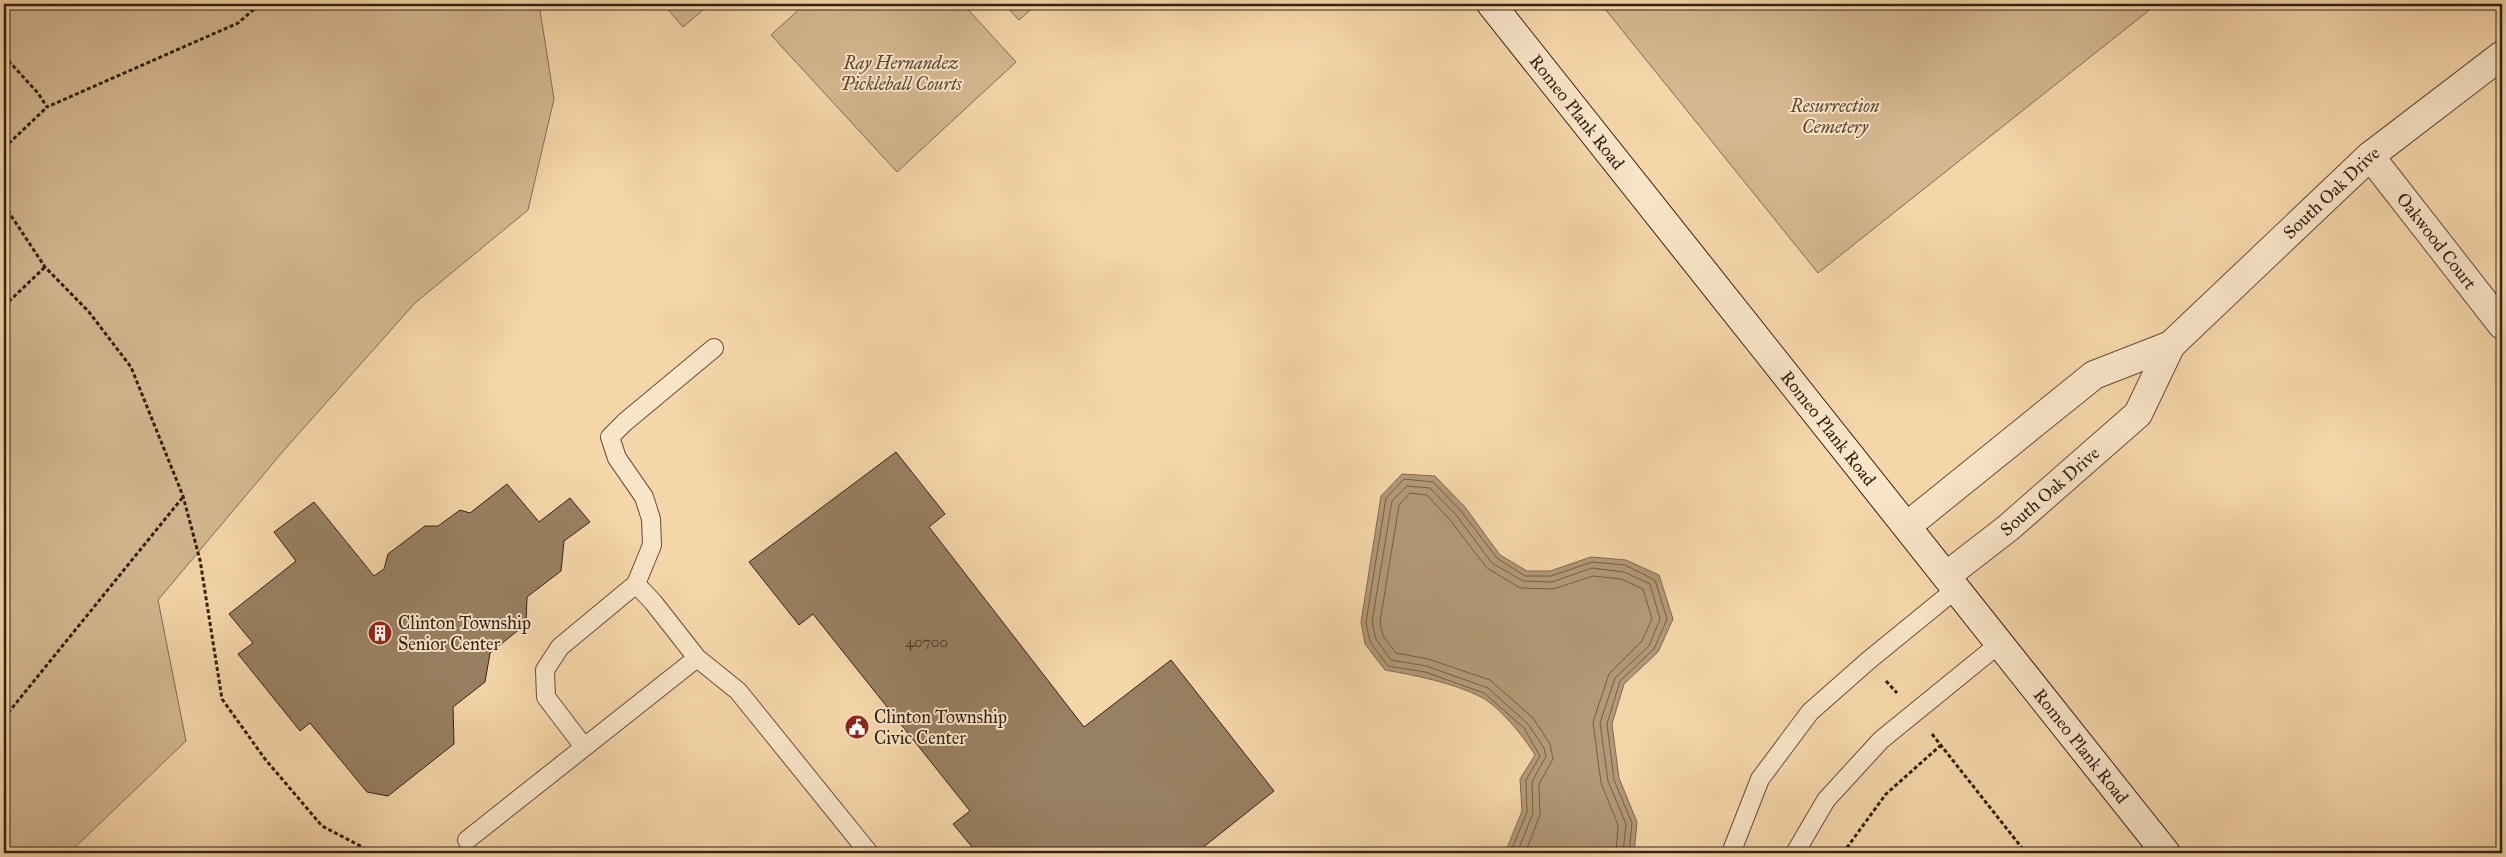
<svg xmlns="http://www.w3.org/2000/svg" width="2506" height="857" font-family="'IM FELL Great Primer',serif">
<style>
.green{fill:#d4b790;stroke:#846c52}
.water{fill:#b39977;stroke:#806950}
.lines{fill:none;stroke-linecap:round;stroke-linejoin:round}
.shore{stroke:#745e46;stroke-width:1}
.building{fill:#988062;stroke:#342215}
.lane-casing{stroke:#644f3a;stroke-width:20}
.street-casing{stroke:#644f3a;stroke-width:30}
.secondary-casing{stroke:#342215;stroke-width:30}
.path{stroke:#342215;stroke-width:3;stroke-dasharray:4 2.5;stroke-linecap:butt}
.lane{stroke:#f8e4c7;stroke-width:18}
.street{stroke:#f8e4c7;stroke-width:28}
.secondary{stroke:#f8e4c7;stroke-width:28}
.labels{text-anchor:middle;stroke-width:4;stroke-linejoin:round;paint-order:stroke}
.number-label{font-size:15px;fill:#4d3a28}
.park-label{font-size:18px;font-style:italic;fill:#5c4734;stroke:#f8e4c7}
.street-label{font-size:18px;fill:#342215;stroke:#f8e4c7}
.poi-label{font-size:18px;fill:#342215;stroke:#f8e4c7;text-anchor:start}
</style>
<rect width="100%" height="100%" fill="#f5d6a9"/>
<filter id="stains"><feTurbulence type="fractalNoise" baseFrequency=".004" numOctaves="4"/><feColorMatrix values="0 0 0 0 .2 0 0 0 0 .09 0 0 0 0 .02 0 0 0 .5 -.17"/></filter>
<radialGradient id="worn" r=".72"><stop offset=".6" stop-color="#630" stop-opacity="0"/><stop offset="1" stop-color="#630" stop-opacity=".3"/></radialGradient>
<!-- green -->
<path class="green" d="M 4,4 L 539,4 L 554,99 L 528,210 L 415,303 L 285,449 L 158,600 L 186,741 L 69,853 L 4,853 Z
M 663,4 L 710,4 L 683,27 Z
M 805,4 L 963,4 L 1016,62 L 897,172 L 771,35 Z
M 1004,4 L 1037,4 L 1019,20 Z
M 1601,4 L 2157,4 L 1818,273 Z"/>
<!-- water -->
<path class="water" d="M 1402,474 L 1435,476 L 1465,507 L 1500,555 L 1527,571 L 1550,571 L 1591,557 L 1626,560 L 1659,575 L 1673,619 L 1658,652 L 1624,684 L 1612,724 L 1619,778 L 1637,822 L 1634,853 L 1505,853 L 1522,811 L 1520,779 L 1535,755 C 1524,737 1500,707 1481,697 C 1454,683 1414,675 1385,670 L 1365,644 L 1361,622 L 1381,496 Z"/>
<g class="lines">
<!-- shore -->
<path class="shore" d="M 1510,853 L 1527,812 L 1526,780 L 1540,756 L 1524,728 L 1484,693 L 1425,672 L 1388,666 L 1370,642 L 1366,622 L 1386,498 L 1404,479 L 1433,482 L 1461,511 L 1497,558 L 1525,576 L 1551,576 L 1592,562 L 1625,565 L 1655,580 L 1667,619 L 1654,649 L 1620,681 L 1607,724 L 1614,780 L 1632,823 L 1629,853
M 1517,853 L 1533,813 L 1532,782 L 1546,756 L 1544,748 L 1528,724 L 1488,688 L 1426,666 L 1391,660 L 1376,639 L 1372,622 L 1392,501 L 1407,486 L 1430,488 L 1456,515 L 1492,563 L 1523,581 L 1552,582 L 1592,568 L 1624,572 L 1650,584 L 1660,619 L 1649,646 L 1615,678 L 1600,723 L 1608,781 L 1626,824 L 1623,853
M 1525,853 L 1540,815 L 1539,784 L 1553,759 L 1550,744 L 1533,718 L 1490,680 L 1428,659 L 1396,653 L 1383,636 L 1380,622 L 1399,505 L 1410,493 L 1427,495 L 1450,520 L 1487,568 L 1520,588 L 1553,589 L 1593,576 L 1621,579 L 1643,589 L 1652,619 L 1642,641 L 1609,674 L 1593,722 L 1601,783 L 1618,825 L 1616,853"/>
</g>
<!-- building -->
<path class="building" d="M 896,452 L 945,514 L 929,527 L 1084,727 L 1171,660 L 1274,791 L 1196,853 L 977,853 L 953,824 L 970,811 L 813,614 L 799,625 L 749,562 Z
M 507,484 L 539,522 L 570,498 L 590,522 L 564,541 L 561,571 L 527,597 L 526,624 L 490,653 L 485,682 L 453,707 L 454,744 L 388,796 L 367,792 L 310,723 L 300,731 L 238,654 L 253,643 L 229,614 L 296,561 L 274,532 L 314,502 L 374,576 L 384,569 L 388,554 L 425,526 L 438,526 L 460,510 L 470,513 Z"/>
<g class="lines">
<defs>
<path id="lane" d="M 636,584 L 653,602 L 697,658 L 738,691 L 869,853
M 584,747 L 546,697 L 545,670 L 560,647 L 636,584 L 652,545 L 651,519 L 644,497 L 617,458 L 610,437 L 625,422 L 714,348
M 467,840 L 697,658
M 1731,853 L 1760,779 L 1810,712 L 1869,660 L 1956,589
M 1795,853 L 1826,800 L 1881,740 L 1999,644"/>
<g id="street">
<path id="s1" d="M 2370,156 L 2502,325"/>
<path d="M 1907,526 L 2094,375 L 2171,345"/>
<path id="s2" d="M 1946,576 L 2008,528 L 2138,414 L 2171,345 L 2370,156 L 2502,55"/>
</g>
<g id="secondary">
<path id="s3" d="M 1491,4 L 2166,853"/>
</g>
</defs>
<!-- lane casing -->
<use href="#lane" class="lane-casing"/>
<!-- street casing -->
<use href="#street" class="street-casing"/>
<!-- secondary casing -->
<use href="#secondary" class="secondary-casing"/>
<!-- path -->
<path class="path" d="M 4,56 L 38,93 L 47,107 L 238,23 L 260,4
M 4,148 L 47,107
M 4,205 L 45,267 L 89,312 L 131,367 L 183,496 L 200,560 L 222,699 L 265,759 L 322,826 L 374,853
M 4,306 L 45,267
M 1886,681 L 1897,693
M 4,718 L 183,497
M 1932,734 L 2026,853
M 1843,853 L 1886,794 L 1941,745"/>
<!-- lane -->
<use href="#lane" class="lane"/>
<!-- street -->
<use href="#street" class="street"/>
<!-- secondary -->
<use href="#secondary" class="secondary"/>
</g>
<!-- icons -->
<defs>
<symbol id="building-disc" viewBox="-11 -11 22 22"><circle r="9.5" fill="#8f2418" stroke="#f8e4c7"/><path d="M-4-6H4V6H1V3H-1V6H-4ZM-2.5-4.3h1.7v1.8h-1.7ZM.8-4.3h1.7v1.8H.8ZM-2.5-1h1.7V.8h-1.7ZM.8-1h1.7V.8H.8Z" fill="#fff"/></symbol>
<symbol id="civic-disc" viewBox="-11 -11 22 22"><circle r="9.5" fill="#8f2418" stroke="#f8e4c7"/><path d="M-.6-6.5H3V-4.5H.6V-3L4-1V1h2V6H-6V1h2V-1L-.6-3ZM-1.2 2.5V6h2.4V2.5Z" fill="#fff"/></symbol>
</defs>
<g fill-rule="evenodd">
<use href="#building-disc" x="366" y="619" width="28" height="28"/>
<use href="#civic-disc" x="843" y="713" width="28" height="28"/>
</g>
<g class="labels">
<!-- number labels -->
<g class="number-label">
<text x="927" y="647">40700</text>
</g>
<!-- park labels -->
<g class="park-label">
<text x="901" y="69">Ray Hernandez<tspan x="901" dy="21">Pickleball Courts</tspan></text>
<text x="1835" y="112">Resurrection<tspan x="1835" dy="21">Cemetery</tspan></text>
</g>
<!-- street labels -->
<g class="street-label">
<text dy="6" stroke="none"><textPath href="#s3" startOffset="138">Romeo Plank Road</textPath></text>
<text dy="6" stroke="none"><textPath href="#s2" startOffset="549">South Oak Drive</textPath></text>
<text dy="6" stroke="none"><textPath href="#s1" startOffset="108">Oakwood Court</textPath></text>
<text dy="6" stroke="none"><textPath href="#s3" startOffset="542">Romeo Plank Road</textPath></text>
<text dy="6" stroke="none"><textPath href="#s2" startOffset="134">South Oak Drive</textPath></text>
<text dy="6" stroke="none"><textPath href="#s3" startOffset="948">Romeo Plank Road</textPath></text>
</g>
<!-- poi labels -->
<g class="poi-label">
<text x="398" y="629">Clinton Township<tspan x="398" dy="21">Senior Center</tspan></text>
<text x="874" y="723">Clinton Township<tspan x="874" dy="21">Civic Center</tspan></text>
</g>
</g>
<!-- margin -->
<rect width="2506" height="857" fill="none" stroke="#f5d6a9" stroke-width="20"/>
<rect x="5" y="5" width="2496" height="847" fill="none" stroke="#342215" stroke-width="2.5"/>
<rect x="10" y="10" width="2486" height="837" fill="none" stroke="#342215"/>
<rect width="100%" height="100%" filter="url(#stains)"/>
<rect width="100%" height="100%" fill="url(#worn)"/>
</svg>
